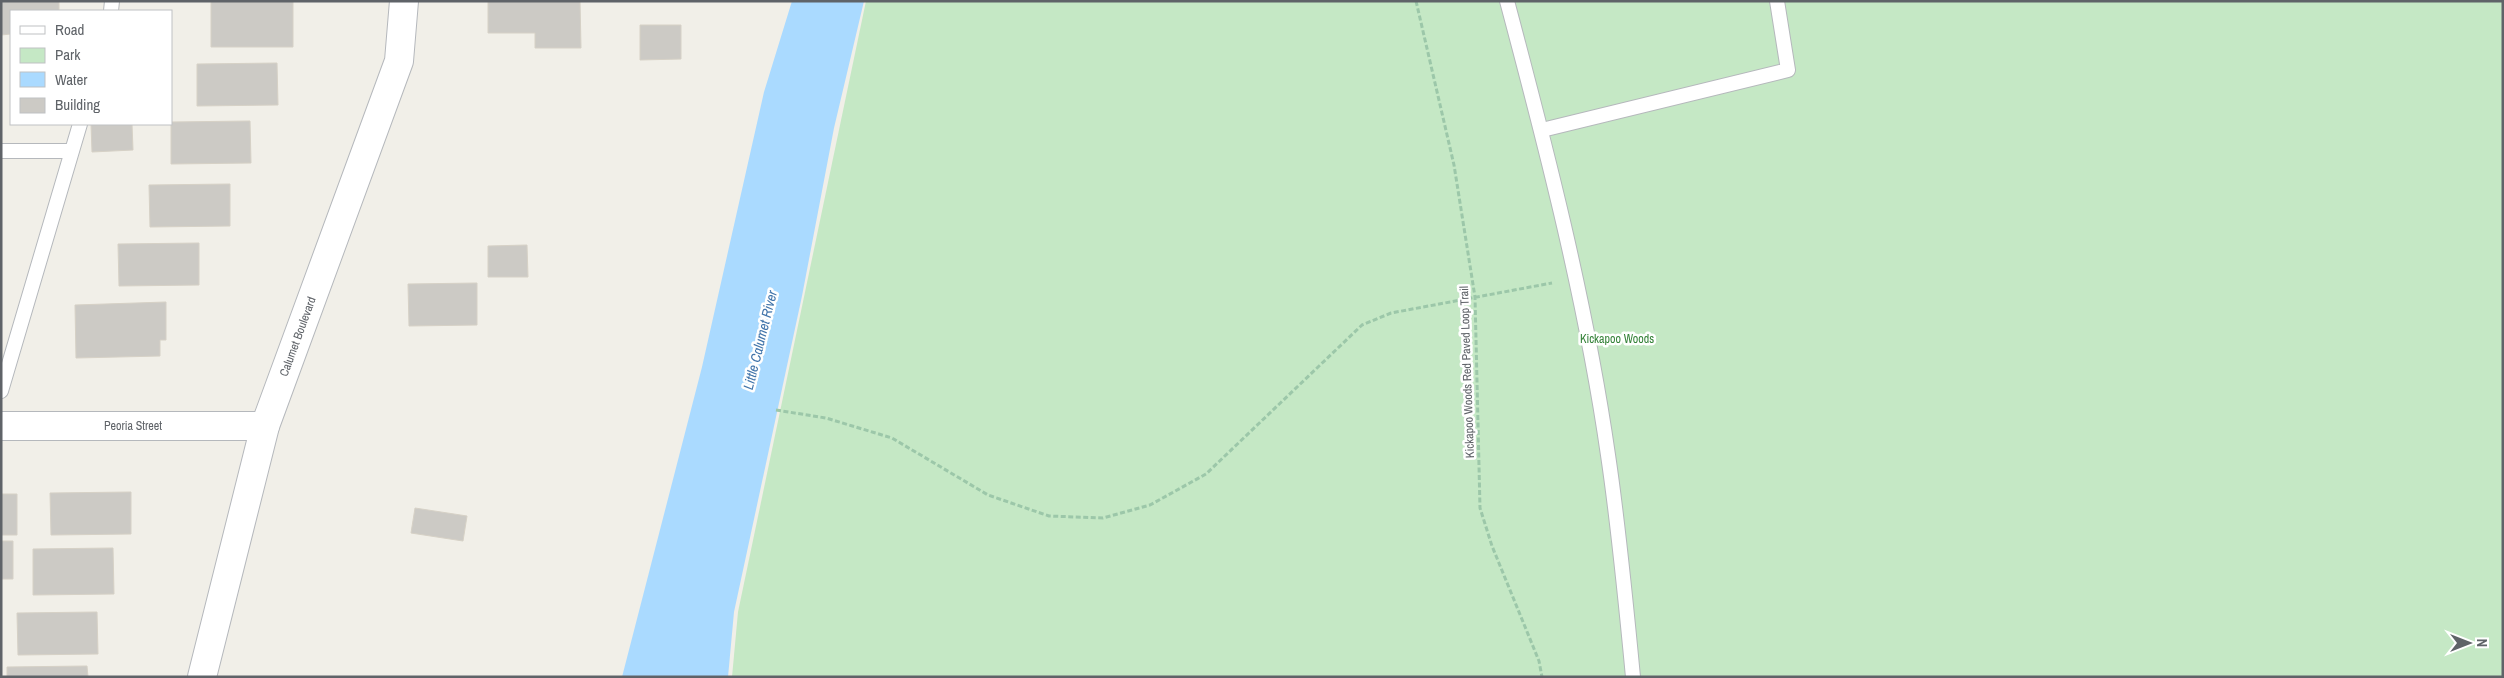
<svg xmlns="http://www.w3.org/2000/svg" width="2504" height="678" font-family="'Archivo Narrow',sans-serif">
<style>
.green{fill:#c5e8c5}
.water{fill:#aadaff}
.building{fill:#cccac5;stroke:#d6d1c6}
.lines{fill:none;stroke-linecap:round;stroke-linejoin:round}
.service-casing{stroke:#b5b8bc;stroke-width:16}
.minor-casing{stroke:#b5b8bc;stroke-width:30}
.path{stroke:#9cc7a9;stroke-width:3;stroke-dasharray:5 2.5;stroke-linecap:butt}
.service{stroke:#fff;stroke-width:14}
.minor{stroke:#fff;stroke-width:28}
.labels{text-anchor:middle;stroke-width:5;stroke-linejoin:round;paint-order:stroke}
.street-label{font-size:12px;fill:#5f6368;stroke:#fff}
.park-label{font-size:12px;fill:#348238;stroke:#fff}
.water-label{font-size:14px;font-style:italic;fill:#4174aa;stroke:#fff}
</style>
<rect width="100%" height="100%" fill="#f1efe8"/>
<!-- green -->
<path class="green" d="M 866,1 L 2503,1 L 2503,677 L 732,677 L 738,612 Z"/>
<!-- water -->
<path class="water" d="M 792,1 L 864,1 L 834,128 L 802,296 L 734,612 L 728,677 L 622,677 L 702,367 L 764,92 Z"/>
<!-- building -->
<path class="building" d="M 1,1 L 59,1 L 59,11 L 11,11 L 11,34 L 1,35 Z
M 211,1 L 293,1 L 293,47 L 211,47 Z
M 488,1 L 580,1 L 581,48 L 535,48 L 535,33 L 488,33 Z
M 640,25 L 681,25 L 681,59 L 640,60 Z
M 277,63 L 278,105 L 197,106 L 197,64 Z
M 250,121 L 251,163 L 171,164 L 171,122 Z
M 91,124 L 132,124 L 133,150 L 92,152 Z
M 230,184 L 230,226 L 150,227 L 149,185 Z
M 199,243 L 199,285 L 119,286 L 118,244 Z
M 527,245 L 528,277 L 488,277 L 488,246 Z
M 477,283 L 477,325 L 409,326 L 408,284 Z
M 166,302 L 166,340 L 160,340 L 160,356 L 76,358 L 75,305 Z
M 131,492 L 131,534 L 51,535 L 50,493 Z
M 1,494 L 17,494 L 17,535 L 1,535 Z
M 415,508 L 467,516 L 463,541 L 411,533 Z
M 1,541 L 13,541 L 13,579 L 1,579 Z
M 113,548 L 114,594 L 33,595 L 33,549 Z
M 97,612 L 98,654 L 18,655 L 17,613 Z
M 87,666 L 88,677 L 7,677 L 7,667 Z"/>
<g class="lines">
<defs>
<path id="service" d="M 1507,1 C 1547,151 1586,302 1608,455 C 1619,529 1626,603 1633,677
M 111,11 L 112,1
M 1542,130 L 1788,70 L 1777,1
M 1,151 L 72,151
M 1,391 L 80,124"/>
<g id="minor">
<path id="s1" d="M 1,426 L 265,426"/>
<path id="s2" d="M 202,677 L 265,426 L 399,61 L 404,1"/>
</g>
</defs>
<!-- service casing -->
<use href="#service" class="service-casing"/>
<!-- minor casing -->
<use href="#minor" class="minor-casing"/>
<!-- path -->
<path class="path" d="M 1416,1 L 1454,165 L 1475,297 L 1480,508 L 1492,546 L 1539,661 L 1542,677
M 776,410 L 826,418 L 892,438 L 988,495 L 1049,516 L 1103,518 L 1150,505 L 1206,474 L 1362,325 L 1391,313 L 1552,283"/>
<!-- service -->
<use href="#service" class="service"/>
<!-- minor -->
<use href="#minor" class="minor"/>
</g>
<g class="labels">
<!-- street labels -->
<g class="street-label">
<text dy="4" stroke="none"><textPath href="#s2" startOffset="354">Calumet Boulevard</textPath></text>
<text transform="translate(1467 372) rotate(-92)" y="4">Kickapoo Woods Red Paved Loop Trail</text>
<text dy="4" stroke="none"><textPath href="#s1" startOffset="132">Peoria Street</textPath></text>
</g>
<!-- park labels -->
<g class="park-label">
<text x="1617" y="343">Kickapoo Woods</text>
</g>
<!-- water labels -->
<g class="water-label">
<text transform="translate(760 340) rotate(-76)" y="5">Little Calumet River</text>
</g>
</g>
<!-- border -->
<rect width="2504" height="678" fill="none" stroke="#5f6368" stroke-width="5"/>
<!-- legend -->
<rect x="10" y="10" width="162" height="115" fill="#ffffff" stroke="#bfc1c3"/>
<rect x="20" y="26" width="25" height="8" fill="#ffffff" stroke="#bfc1c3"/>
<text x="55" y="35" font-size="15" fill="#5f6368">Road</text>
<rect x="20" y="48" width="25" height="15" fill="#c5e8c5" stroke="#bfc1c3"/>
<text x="55" y="60" font-size="15" fill="#5f6368">Park</text>
<rect x="20" y="72" width="25" height="15" fill="#aadaff" stroke="#bfc1c3"/>
<text x="55" y="85" font-size="15" fill="#5f6368">Water</text>
<rect x="20" y="98" width="25" height="15" fill="#cccac5" stroke="#bfc1c3"/>
<text x="55" y="110" font-size="15" fill="#5f6368">Building</text>
<!-- north arrow -->
<g transform="translate(2469 643) rotate(90)" stroke="#ffffff" stroke-width="4" paint-order="stroke">
<path d="M0-4L9 19L0 12L-9 19Z" fill="#5f6368"/>
<text y="-8" font-size="14" font-weight="bold" text-anchor="middle" fill="#5f6368">N</text>
</g>
</svg>
